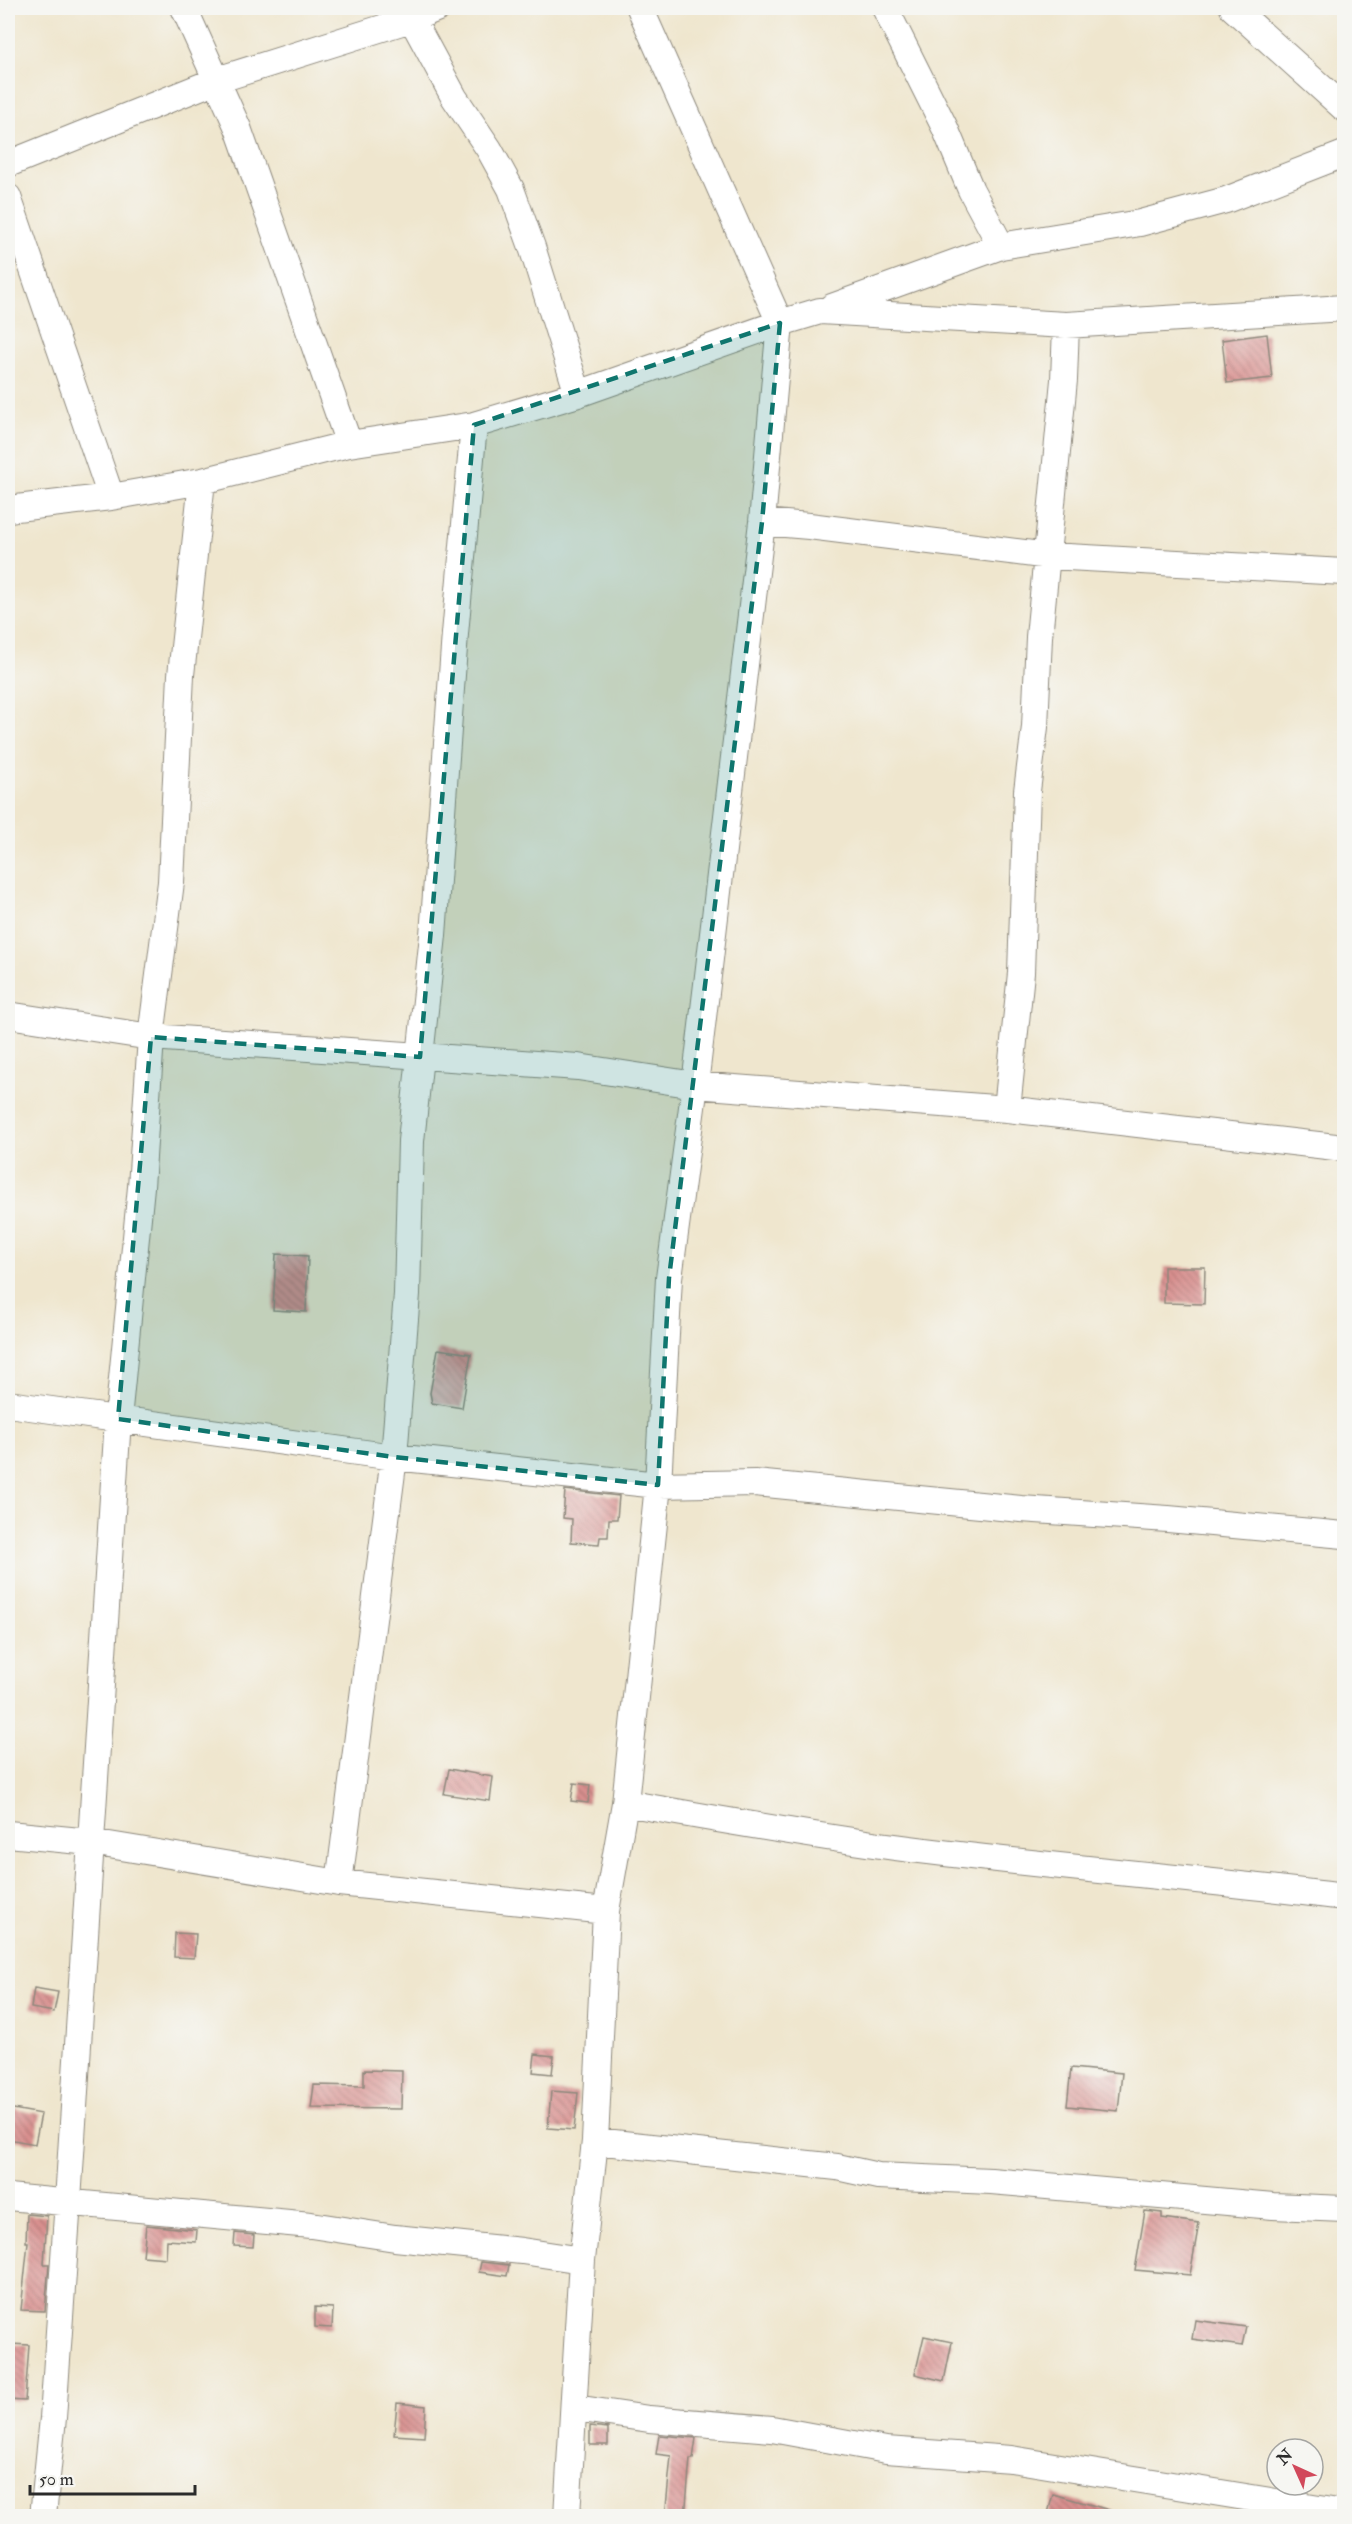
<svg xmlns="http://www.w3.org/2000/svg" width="1352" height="2524" font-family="'IM FELL Double Pica',serif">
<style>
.building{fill:url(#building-back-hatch)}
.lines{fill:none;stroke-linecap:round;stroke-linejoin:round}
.minor-casing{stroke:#8d887c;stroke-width:28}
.minor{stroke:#fff;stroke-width:26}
.marked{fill:#0f766e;fill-opacity:0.2;stroke:#0f766e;stroke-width:4.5;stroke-dasharray:12 8;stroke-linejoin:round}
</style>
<defs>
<pattern id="building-back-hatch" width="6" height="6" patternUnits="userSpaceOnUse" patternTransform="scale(1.5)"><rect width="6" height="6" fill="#d9908f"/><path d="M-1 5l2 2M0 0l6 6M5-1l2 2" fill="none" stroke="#b07675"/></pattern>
</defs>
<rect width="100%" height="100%" fill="#f6f6f2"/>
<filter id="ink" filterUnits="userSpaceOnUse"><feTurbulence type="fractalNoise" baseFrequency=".0167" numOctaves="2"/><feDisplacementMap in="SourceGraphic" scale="12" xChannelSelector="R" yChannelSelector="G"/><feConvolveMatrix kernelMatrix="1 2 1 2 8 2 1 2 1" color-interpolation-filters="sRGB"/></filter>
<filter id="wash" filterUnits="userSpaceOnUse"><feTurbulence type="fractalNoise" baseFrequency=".008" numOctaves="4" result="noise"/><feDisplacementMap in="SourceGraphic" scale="24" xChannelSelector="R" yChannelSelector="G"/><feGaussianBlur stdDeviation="1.35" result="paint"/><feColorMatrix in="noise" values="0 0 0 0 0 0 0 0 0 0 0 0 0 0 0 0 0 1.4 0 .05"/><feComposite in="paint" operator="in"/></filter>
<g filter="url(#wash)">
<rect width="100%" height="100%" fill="#efe6ce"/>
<g id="blocks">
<!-- building -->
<path class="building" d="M 1267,334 L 1272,378 L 1227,383 L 1222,340 Z
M 276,1254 L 308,1256 L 306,1312 L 273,1310 Z
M 1164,1267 L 1205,1267 L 1204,1304 L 1164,1303 Z
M 438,1349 L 471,1354 L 462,1408 L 432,1403 L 430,1393 Z
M 565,1490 L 619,1496 L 617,1519 L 609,1519 L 608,1537 L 600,1537 L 599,1544 L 571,1542 L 572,1519 L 563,1518 Z
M 449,1769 L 493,1777 L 490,1801 L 444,1794 Z
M 574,1783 L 590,1785 L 588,1803 L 571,1801 Z
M 175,1933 L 196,1934 L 194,1958 L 174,1957 Z
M 34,1988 L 58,1992 L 54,2012 L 31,2008 Z
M 535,2054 L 554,2056 L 552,2074 L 533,2072 Z
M 1071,2068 L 1122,2073 L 1118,2111 L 1067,2106 Z
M 364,2070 L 402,2071 L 401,2109 L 311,2108 L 314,2085 L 364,2086 Z
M 551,2091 L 578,2093 L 574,2130 L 548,2128 Z
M 8,2108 L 41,2114 L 35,2144 L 8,2139 Z
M 1145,2211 L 1162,2213 L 1162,2218 L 1199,2223 L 1190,2275 L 1135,2270 Z
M 27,2214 L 47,2216 L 44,2264 L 49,2264 L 45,2311 L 21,2310 L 28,2242 L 26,2242 Z
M 146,2225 L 197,2230 L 196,2242 L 167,2240 L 166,2258 L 143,2256 Z
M 235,2233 L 254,2235 L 253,2247 L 234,2246 Z
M 481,2262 L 509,2265 L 507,2276 L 479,2272 Z
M 315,2307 L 333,2308 L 332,2328 L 315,2327 Z
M 1195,2320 L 1246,2327 L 1242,2346 L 1192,2339 Z
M 924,2336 L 952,2342 L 944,2381 L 915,2374 Z
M 10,2344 L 29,2345 L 25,2401 L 8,2400 Z
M 397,2403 L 426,2406 L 424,2437 L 394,2435 Z
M 590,2426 L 608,2428 L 608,2445 L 590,2445 Z
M 659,2435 L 696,2438 L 693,2459 L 690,2459 L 685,2517 L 665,2517 L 671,2456 L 656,2454 Z
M 1053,2494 L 1113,2511 L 1112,2517 L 1047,2517 Z"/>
</g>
</g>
<g filter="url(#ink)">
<use href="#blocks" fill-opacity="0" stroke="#8d887c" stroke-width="1.5"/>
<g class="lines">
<defs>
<path id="minor" d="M 184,8 L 238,128 L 349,444
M 406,8 L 454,97 L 489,149 L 511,189 L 532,247 L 578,394
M 885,8 L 945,128 L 971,190 L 1001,246
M 1233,8 L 1344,108
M 8,164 L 217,80 L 411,19 L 438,8
M 8,197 L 111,497
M 832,307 L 1001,246 L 1140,223 L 1226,200 L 1344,154
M 8,509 L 111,497 L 202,481 L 349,444 L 474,425 L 578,394 L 780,323 L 820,311 L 1066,325 L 1344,308
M 762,522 L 809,526 L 1049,556 L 1344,572
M 8,1015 L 151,1037 L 578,1067 L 695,1085 L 1007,1109 L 1344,1148
M 1007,1109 L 1021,973 L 1027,791 L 1035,727 L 1039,637 L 1064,380 L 1066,325
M 8,1404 L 394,1457 L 658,1485 L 755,1483 L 1021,1509 L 1168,1519 L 1344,1535
M 625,1803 C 710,1818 795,1833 880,1845 C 1034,1866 1190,1877 1344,1897
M 8,1834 L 91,1842 L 339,1883 L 606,1911
M 339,1883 L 394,1457 L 407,1294 L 411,1141 L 433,935 L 455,634 L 474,425
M 595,2141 L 837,2167 L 878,2176 L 991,2181 L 1273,2206 L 1344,2209
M 8,2197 L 311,2225 L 395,2238 L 522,2251 L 582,2260
M 575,2408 L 649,2419 L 772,2429 L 886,2450 L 1011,2459 L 1344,2513
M 43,2516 L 53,2418 L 68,2201 L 118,1419 L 141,1187 L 151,1037 L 171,882 L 181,675 L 202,481
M 567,2516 L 582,2260 L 595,2141 L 606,1911 L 625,1803 L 658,1485 L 669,1278 L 695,1085 L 762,522 L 780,323 L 640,8"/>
</defs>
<!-- minor casing -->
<use href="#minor" class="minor-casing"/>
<!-- minor -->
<use href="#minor" class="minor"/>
</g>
</g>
<!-- marked area -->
<path class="marked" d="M 780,323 L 762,522 L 669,1278 L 658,1485 L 394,1457 L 118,1419 L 151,1037 L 420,1057 L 474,425 Z"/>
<!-- margin -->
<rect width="1352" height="2524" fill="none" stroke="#f6f6f2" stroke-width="30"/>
<!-- north arrow -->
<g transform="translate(1295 2467) rotate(315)"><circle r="28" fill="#f6f6f2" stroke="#a5a5a2" stroke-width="1.5"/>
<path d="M0-4.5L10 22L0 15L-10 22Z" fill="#d1495b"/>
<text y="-9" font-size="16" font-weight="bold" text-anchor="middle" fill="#2b2b2b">N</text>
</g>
<!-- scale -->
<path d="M30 2485v9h165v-9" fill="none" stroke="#2b2b2b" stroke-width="3"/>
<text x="39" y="2485" font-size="18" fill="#2b2b2b" stroke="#f6f6f2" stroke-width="4.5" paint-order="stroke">50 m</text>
</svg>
